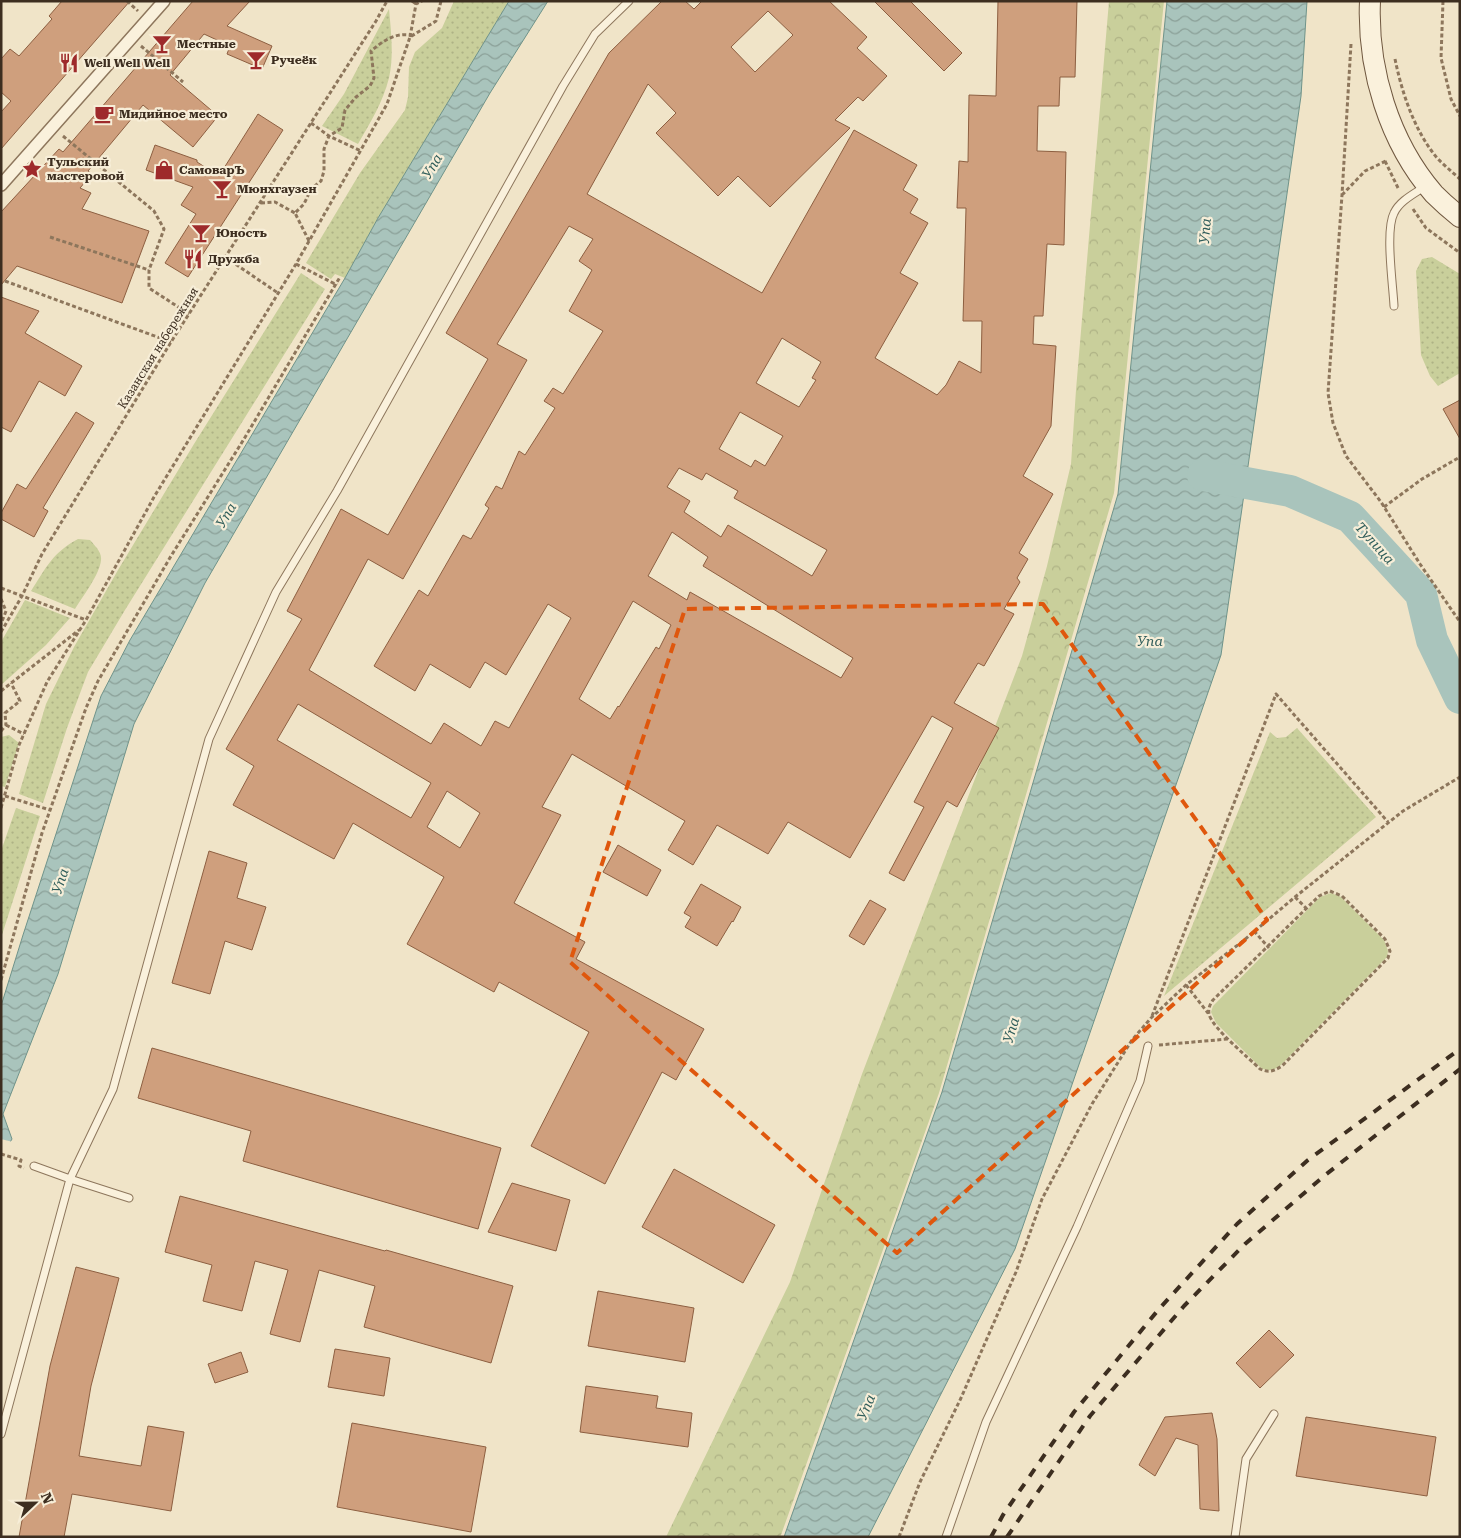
<svg xmlns="http://www.w3.org/2000/svg" width="1461" height="1538" font-family="'Roboto Serif',serif">
<style>
.grass{fill:url(#grass-dots)}
.forest{fill:url(#forest-crowns)}
.garden{fill:#c9cf9b}
.water{fill:url(#water-waves);stroke:#6f938a}
.pier{fill:#f0e4c8}
.lines{fill:none;stroke-linecap:round;stroke-linejoin:round}
.river{stroke:#a9c4bc;stroke-width:32}
.building{fill:#cf9f7d;stroke:#8d5f41;fill-rule:evenodd}
.service-casing{stroke:#8d765c;stroke-width:9}
.pedestrian-casing{stroke:#8d765c;stroke-width:14}
.secondary-casing{stroke:#6f573f;stroke-width:22}
.path{stroke:#8d765c;stroke-width:3;stroke-dasharray:4 2.5;stroke-linecap:butt}
.service{stroke:#faf1dc;stroke-width:7}
.pedestrian{stroke:#faf1dc;stroke-width:11}
.secondary{stroke:#faf1dc;stroke-width:20}
.rail{stroke:#3d2e20;stroke-width:4;stroke-dasharray:9 9;stroke-linecap:butt}
.marked{fill:none;stroke:#df570d;stroke-width:4;stroke-dasharray:10 6;stroke-linejoin:round}
.labels{text-anchor:middle;stroke-width:4.5;stroke-linejoin:round;paint-order:stroke}
.poi-label{font-size:12px;font-weight:bold;fill:#3d2e20;stroke:#f7eed8;text-anchor:start}
.street-label{font-size:12px;fill:#3d2e20;stroke:#f7eed8}
.water-label{font-size:14px;font-style:italic;fill:#2f5d5a;stroke:#f7eed8}
</style>
<defs>
<pattern id="grass-dots" width="8" height="8" patternUnits="userSpaceOnUse" patternTransform="scale(1.25)"><rect width="8" height="8" fill="#c9cf9b"/><path d="M2 2h.1M6 6h.1" fill="none" stroke="#aeb285" stroke-width="1.8" stroke-linecap="round"/></pattern>
<pattern id="forest-crowns" width="20" height="18" patternUnits="userSpaceOnUse" patternTransform="scale(1.25)"><rect width="20" height="18" fill="#c9cf9b"/><path d="M2 6a3 3 0 1 1 6 0M12 15a3 3 0 1 1 6 0" fill="none" stroke="#aeb285"/></pattern>
<pattern id="water-waves" width="16" height="10" patternUnits="userSpaceOnUse" patternTransform="scale(1.25)"><rect width="16" height="10" fill="#a9c4bc"/><path d="M0 5q4-4 8 0t8 0" fill="none" stroke="#8ba098"/></pattern>
</defs>
<rect width="100%" height="100%" fill="#f0e4c8"/>
<!-- grass -->
<path class="grass" d="M 454,1 L 509,1 L 378,218 L 345,278 L 335,274 L 331,279 L 306,263 L 360,173 L 405,110 L 408,97 L 409,67 L 415,52 L 442,28 Z
M 389,9 C 391,31 394,56 389,78 C 383,102 370,123 358,144 L 322,126 L 344,94 Z
M 1432,257 L 1460,274 L 1460,373 L 1438,386 L 1430,376 L 1421,355 L 1416,271 L 1422,259 Z
M 301,273 L 325,289 L 125,610 L 88,672 L 67,728 L 43,803 L 19,794 L 46,704 L 74,647 L 118,570 L 194,444 Z
M 78,539 L 90,540 C 95,546 102,552 101,560 C 100,574 83,596 75,609 L 31,591 C 46,568 53,552 78,539 Z
M 25,600 L 70,618 L 46,645 L 1,685 L 1,642 Z
M 1297,728 L 1376,817 L 1164,996 L 1270,732 L 1277,738 L 1286,737 Z
M 9,735 L 19,743 L 5,787 L 1,786 L 1,737 Z
M 16,808 L 40,816 L 1,938 L 1,851 Z"/>
<!-- forest -->
<path class="forest" d="M 1109,1 L 1164,1 L 1114,493 L 939,1093 L 781,1535 L 780,1537 L 666,1537 L 790,1282 L 862,1074 L 1022,656 L 1047,566 L 1071,464 L 1076,390 Z"/>
<!-- garden -->
<path class="garden" d="M 1331,893 L 1341,897 L 1384,940 L 1388,951 L 1387,957 L 1281,1065 C 1274,1070 1269,1072 1261,1068 L 1216,1023 L 1211,1012 L 1213,1006 L 1320,897 Z"/>
<!-- water -->
<path class="water" d="M 509,1 L 548,1 L 490,93 L 205,583 L 134,724 L 58,974 L 3,1114 L 12,1139 L 1,1157 L 1,1006 L 23,935 L 101,696 L 130,640 L 345,278 L 378,218 Z
M 1167,1 L 1307,1 L 1301,96 L 1221,655 L 1015,1249 L 868,1537 L 784,1537 L 942,1092 L 1118,494 Z"/>
<!-- pier -->
<path class="pier" d="M 1,1139 L 13,1142 L 1,1159 Z"/>
<g class="lines">
<!-- river -->
<path class="river" d="M 1203,475 L 1290,491 L 1350,517 L 1421,594 L 1432,640 L 1460,698"/>
</g>
<!-- building -->
<path class="building" d="M 62,1 L 130,1 L 1,149 L 1,112 L 11,101 L 1,92 L 1,59 L 10,49 L 19,56 L 52,19 L 49,16 Z
M 193,1 L 250,1 L 227,26 L 272,46 L 262,69 L 227,54 L 230,46 L 204,34 L 170,75 L 218,116 L 193,147 L 143,105 L 88,171 L 92,174 L 80,188 L 91,193 L 82,209 L 149,231 L 122,303 L 17,266 L 1,285 L 1,212 L 59,149 L 63,152 Z
M 662,1 L 685,1 L 694,9 L 702,1 L 829,1 L 867,37 L 857,48 L 887,76 L 863,101 L 858,97 L 835,120 L 850,128 L 770,207 L 738,176 L 718,196 L 656,133 L 676,113 L 648,84 L 587,194 L 762,293 L 854,130 L 917,165 L 903,190 L 918,199 L 910,213 L 928,223 L 900,273 L 918,283 L 875,358 L 937,395 L 946,385 L 959,361 L 981,373 L 982,321 L 963,321 L 966,208 L 957,208 L 959,161 L 968,162 L 969,95 L 996,96 L 998,1 L 1077,1 L 1075,77 L 1060,77 L 1059,106 L 1038,106 L 1037,151 L 1066,152 L 1064,245 L 1047,244 L 1043,316 L 1034,316 L 1033,344 L 1056,346 L 1051,426 L 1023,476 L 1053,494 L 1019,553 L 1028,559 L 1017,578 L 1020,582 L 1004,609 L 1014,614 L 984,666 L 978,663 L 954,703 L 999,728 L 957,807 L 947,801 L 904,881 L 889,873 L 924,807 L 914,802 L 953,728 L 932,716 L 850,858 L 788,822 L 768,854 L 717,825 L 693,865 L 668,850 L 685,821 L 572,754 L 542,807 L 561,815 L 514,903 L 585,942 L 576,959 L 704,1029 L 676,1080 L 662,1072 L 605,1184 L 531,1146 L 589,1032 L 499,982 L 494,992 L 407,944 L 444,877 L 353,823 L 334,859 L 233,805 L 254,766 L 226,749 L 302,619 L 287,611 L 341,509 L 388,535 L 488,359 L 446,333 L 609,53 ZM 768,11 L 793,35 L 755,72 L 731,47 ZM 569,226 L 593,239 L 579,261 L 592,270 L 569,311 L 603,331 L 563,394 L 553,388 L 544,401 L 555,408 L 525,455 L 519,451 L 502,489 L 496,486 L 485,505 L 489,508 L 471,539 L 463,535 L 428,596 L 419,590 L 374,666 L 415,691 L 430,664 L 470,688 L 485,662 L 506,675 L 548,604 L 571,618 L 509,728 L 495,721 L 481,746 L 444,723 L 431,744 L 309,670 L 368,559 L 403,579 L 527,360 L 497,344 ZM 782,338 L 821,362 L 812,378 L 816,380 L 799,407 L 756,383 ZM 740,412 L 783,436 L 765,466 L 755,460 L 751,467 L 719,449 ZM 679,468 L 702,480 L 706,473 L 738,491 L 734,498 L 827,550 L 812,576 L 728,525 L 721,537 L 684,512 L 690,501 L 667,487 ZM 672,532 L 708,557 L 703,566 L 853,658 L 841,678 L 690,592 L 687,600 L 648,576 ZM 633,601 L 671,625 L 659,649 L 656,647 L 619,707 L 618,706 L 610,719 L 579,699 ZM 298,704 L 431,783 L 411,818 L 277,740 ZM 447,791 L 480,813 L 460,848 L 427,827 Z
M 874,1 L 910,1 L 962,53 L 944,71 Z
M 258,114 L 283,130 L 188,277 L 165,263 L 196,214 L 181,205 L 193,187 L 146,170 L 155,145 L 197,160 L 197,162 L 219,176 Z
M 1,297 L 39,311 L 25,333 L 82,366 L 65,396 L 39,381 L 11,432 L 1,427 Z
M 1460,400 L 1460,439 L 1443,409 Z
M 76,412 L 94,423 L 43,508 L 48,511 L 34,537 L 1,519 L 1,513 L 17,484 L 26,489 Z
M 618,845 L 661,870 L 647,896 L 603,872 Z
M 209,851 L 247,863 L 237,898 L 266,907 L 252,950 L 225,941 L 210,994 L 172,983 Z
M 701,884 L 741,907 L 733,922 L 732,921 L 717,946 L 685,927 L 691,917 L 684,913 Z
M 870,900 L 886,909 L 864,945 L 849,936 Z
M 152,1048 L 501,1148 L 478,1229 L 243,1161 L 251,1131 L 138,1098 Z
M 674,1169 L 775,1225 L 743,1283 L 642,1227 Z
M 512,1183 L 570,1200 L 556,1251 L 488,1232 Z
M 180,1196 L 385,1251 L 386,1250 L 513,1286 L 491,1363 L 364,1327 L 375,1286 L 319,1270 L 300,1342 L 270,1334 L 288,1270 L 255,1261 L 242,1311 L 203,1301 L 212,1265 L 165,1252 Z
M 76,1267 L 119,1278 L 91,1386 L 79,1456 L 141,1466 L 148,1426 L 184,1432 L 171,1511 L 72,1494 L 64,1537 L 19,1537 L 50,1366 Z
M 598,1291 L 694,1308 L 685,1362 L 588,1346 Z
M 1269,1330 L 1294,1355 L 1260,1388 L 1236,1363 Z
M 335,1349 L 390,1358 L 384,1396 L 328,1387 Z
M 241,1352 L 248,1372 L 215,1383 L 208,1364 Z
M 586,1386 L 658,1396 L 656,1408 L 692,1413 L 688,1447 L 580,1432 Z
M 1212,1413 L 1217,1439 L 1219,1511 L 1200,1509 L 1198,1445 L 1176,1438 L 1155,1476 L 1139,1465 L 1165,1417 Z
M 1306,1417 L 1436,1437 L 1427,1496 L 1296,1476 Z
M 352,1423 L 486,1447 L 471,1532 L 337,1507 Z"/>
<g class="lines">
<defs>
<path id="service" d="M 1394,306 C 1393,285 1385,230 1394,213 C 1400,200 1416,193 1427,185
M 34,1166 L 70,1179 L 129,1198
M 1,1434 L 70,1179 L 113,1089 L 209,739 L 276,592 L 337,491 L 563,86 L 595,34 L 629,1
M 946,1537 L 986,1422 L 1077,1227 L 1140,1081 L 1148,1046
M 1235,1537 L 1246,1459 L 1274,1414"/>
<path id="pedestrian" d="M 1,185 L 164,1"/>
<path id="secondary" d="M 1370,1 C 1367,69 1389,142 1434,194 C 1442,202 1451,210 1460,217"/>
</defs>
<!-- service casing -->
<use href="#service" class="service-casing"/>
<!-- pedestrian casing -->
<use href="#pedestrian" class="pedestrian-casing"/>
<!-- secondary casing -->
<use href="#secondary" class="secondary-casing"/>
<!-- path -->
<path class="path" d="M 127,1 L 138,11
M 412,1 L 416,4
M 1443,1 L 1441,58 L 1451,99 L 1460,116
M 410,37 L 416,4 L 422,1
M 1351,44 L 1342,195 L 1328,393 L 1333,423 L 1346,456 L 1381,502 L 1420,564 L 1460,622
M 141,46 L 183,82
M 1395,59 C 1402,93 1414,130 1437,158 C 1444,165 1452,172 1460,179
M 311,123 L 329,136 L 361,151
M 63,136 L 154,211 L 164,229 L 149,270 L 149,288 L 189,314
M 1385,161 L 1399,190
M 1342,195 L 1365,171 L 1386,161
M 261,203 L 275,202 L 295,213
M 1413,209 L 1426,228 L 1460,253
M 50,237 L 149,270
M 309,241 L 295,213 L 304,204 L 311,189 L 321,181 L 324,171 L 324,149 L 329,136 L 342,128 L 345,110 L 356,97 L 370,86 L 374,78 L 371,51 C 383,41 394,33 410,35
M 225,257 L 278,293
M 296,264 L 337,285
M 5,281 L 171,342
M 1384,507 L 1422,479 L 1460,457
M 1,588 L 86,620
M 1,599 L 6,611 L 1,624
M 1,632 L 22,596 L 42,554 L 171,342 L 376,21 L 387,1
M 1,691 L 79,630
M 6,725 L 24,734
M 1,731 L 6,725 L 5,713 L 20,701 L 11,683
M 5,796 L 50,810
M 1,808 L 19,745 L 47,682 L 86,620 L 154,497 L 296,264 L 387,104 L 410,37 L 436,21 L 441,1
M 1330,891 L 1342,896 L 1385,939 L 1390,951 L 1388,958 L 1282,1066 C 1274,1071 1269,1073 1260,1069 C 1249,1058 1212,1028 1209,1014 C 1208,1009 1210,1004 1213,1000 L 1319,896 Z
M 1295,897 L 1306,908
M 1254,931 L 1269,948
M 1,980 L 42,833 L 86,708 L 98,681 L 171,556 L 244,439 L 340,277
M 1186,985 L 1208,1013
M 1152,1016 L 1276,694 L 1388,822
M 1159,1045 L 1228,1039
M 1,1154 L 21,1160 L 19,1166 L 24,1168
M 899,1537 L 920,1482 L 961,1398 L 1016,1272 L 1042,1199 L 1092,1104 L 1132,1040 L 1151,1018 L 1186,985 L 1243,941 L 1295,897 L 1403,811 L 1460,777"/>
<!-- service -->
<use href="#service" class="service"/>
<!-- pedestrian -->
<use href="#pedestrian" class="pedestrian"/>
<!-- secondary -->
<use href="#secondary" class="secondary"/>
<!-- rail -->
<path class="rail" d="M 991,1537 L 1003,1515 L 1074,1412 L 1159,1309 L 1237,1224 L 1308,1160 L 1460,1049
M 1007,1537 L 1090,1416 L 1184,1306 L 1245,1244 L 1324,1176 L 1460,1069"/>
</g>
<!-- marked area -->
<path class="marked" d="M 1043,604 L 1267,920 L 897,1253 L 570,962 L 685,609 Z"/>
<!-- icons -->
<defs>
<symbol id="bar-bare" viewBox="-9 -9 18 18"><path d="M-6-5H6L.8 .8V4.5H3.5V6h-7V4.5H-.8V.8Z" fill="#9e2a2b" stroke="#f7eed8" stroke-width="2.5" paint-order="stroke"/></symbol>
<symbol id="restaurant-bare" viewBox="-9 -9 18 18"><path d="M-5-6h1v4h1v-4h1v4h1v-4h1v5L-1.5 .5V6h-2V.5L-5-1ZM5-6V6H3V1.5H1.5Q1.5-4 5-6Z" fill="#9e2a2b" stroke="#f7eed8" stroke-width="2.5" paint-order="stroke"/></symbol>
<symbol id="cafe-bare" viewBox="-9 -9 18 18"><path d="M-5.5-4.5H6V0H3Q3 3.5 0 3.5H-2.5Q-5.5 3.5-5.5 0ZM3-3.2v2h1.7v-2ZM-6 4.5H4V6H-6Z" fill="#9e2a2b" stroke="#f7eed8" stroke-width="2.5" paint-order="stroke"/></symbol>
<symbol id="sight-bare" viewBox="-9 -9 18 18"><path d="M0-6L1.8-2.2L6-1.7L2.9 1.2L3.7 5.4L0 3.3L-3.7 5.4L-2.9 1.2L-6-1.7L-1.8-2.2Z" fill="#9e2a2b" stroke="#f7eed8" stroke-width="2.5" paint-order="stroke"/></symbol>
<symbol id="shop-bare" viewBox="-9 -9 18 18"><path d="M-5-2.5h2.3a2.7 3.5 0 0 1 5.4 0H5L5.5 6h-11ZM-1.5-2.5h3a1.5 2.3 0 0 0-3 0Z" fill="#9e2a2b" stroke="#f7eed8" stroke-width="2.5" paint-order="stroke"/></symbol>
</defs>
<g fill-rule="evenodd">
<use href="#bar-bare" x="148" y="30" width="28" height="28"/>
<use href="#bar-bare" x="242" y="46" width="28" height="28"/>
<use href="#restaurant-bare" x="55" y="49" width="28" height="28"/>
<use href="#cafe-bare" x="90" y="100" width="28" height="28"/>
<use href="#sight-bare" x="18" y="155" width="28" height="28"/>
<use href="#shop-bare" x="150" y="156" width="28" height="28"/>
<use href="#bar-bare" x="208" y="175" width="28" height="28"/>
<use href="#bar-bare" x="187" y="219" width="28" height="28"/>
<use href="#restaurant-bare" x="179" y="245" width="28" height="28"/>
</g>
<g class="labels">
<!-- poi labels -->
<g class="poi-label">
<text x="177" y="48">Местные</text>
<text x="271" y="64">Ручеёк</text>
<text x="84" y="67">Well Well Well</text>
<text x="119" y="118">Мидийное место</text>
<text x="47" y="166">Тульский<tspan x="47" dy="14">мастеровой</tspan></text>
<text x="179" y="174">СамоварЪ</text>
<text x="237" y="193">Мюнхгаузен</text>
<text x="216" y="237">Юность</text>
<text x="208" y="263">Дружба</text>
</g>
<!-- street labels -->
<g class="street-label">
<text transform="translate(158 348) rotate(-58)" y="4">Казанская набережная</text>
</g>
<!-- water labels -->
<g class="water-label">
<text transform="translate(432 166) rotate(-59)" y="5">Упа</text>
<text transform="translate(1205 231) rotate(-85)" y="5">Упа</text>
<text transform="translate(226 515) rotate(-59)" y="5">Упа</text>
<text transform="translate(1375 543) rotate(48)" y="5">Тулица</text>
<text x="1150" y="646">Упа</text>
<text transform="translate(60 881) rotate(-72)" y="5">Упа</text>
<text transform="translate(1011 1030) rotate(-73)" y="5">Упа</text>
<text transform="translate(866 1407) rotate(-67)" y="5">Упа</text>
</g>
</g>
<!-- border -->
<rect width="1461" height="1538" fill="none" stroke="#3d2e20" stroke-width="5"/>
<!-- north arrow -->
<g transform="translate(35 1503) rotate(68)" stroke="#f7eed8" stroke-width="4" paint-order="stroke">
<path d="M0-4L9 19L0 12L-9 19Z" fill="#3d2e20"/>
<text y="-8" font-size="14" font-weight="bold" text-anchor="middle" fill="#3d2e20">N</text>
</g>
</svg>
